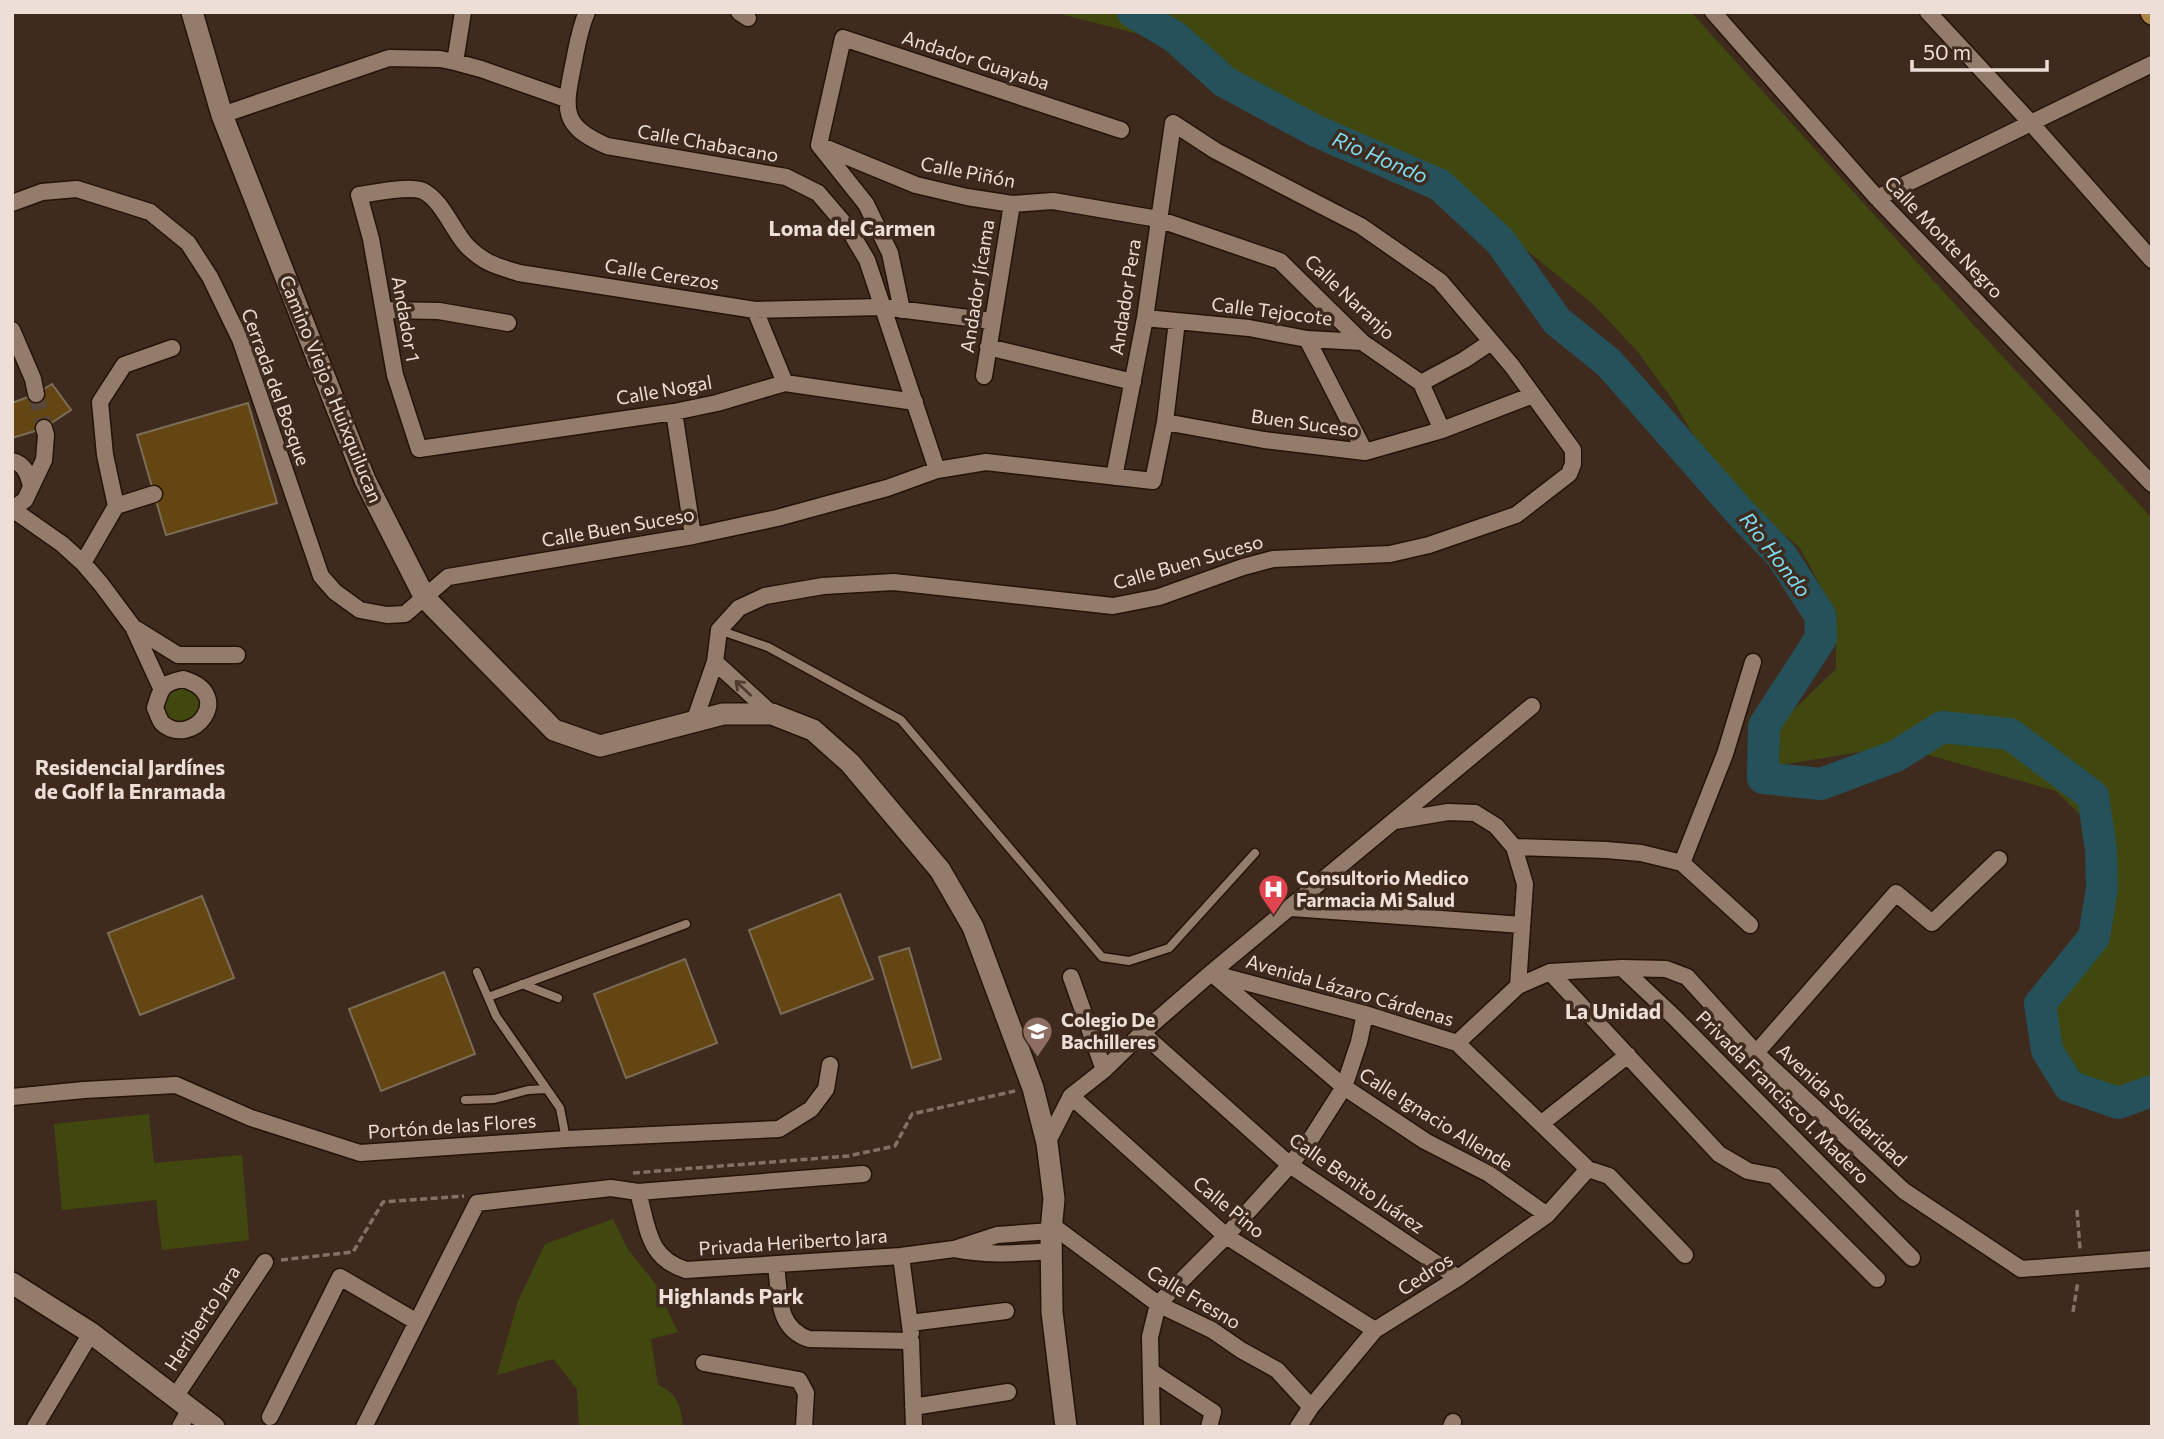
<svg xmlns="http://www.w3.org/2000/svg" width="2164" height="1439" font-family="Commissioner,sans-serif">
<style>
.green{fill:#40480f}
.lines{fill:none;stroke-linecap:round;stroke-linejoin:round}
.river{stroke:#25515b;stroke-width:32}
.building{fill:#644612;stroke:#7c6d58;stroke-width:2}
.street-tunnel{stroke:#59463a;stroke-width:16;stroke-dasharray:16 8;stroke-linecap:butt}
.lane-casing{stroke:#251307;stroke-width:11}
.street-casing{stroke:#251307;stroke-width:19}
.secondary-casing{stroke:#251307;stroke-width:24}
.primary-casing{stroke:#251307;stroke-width:24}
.path{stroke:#837166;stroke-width:3.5;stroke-dasharray:7 3.5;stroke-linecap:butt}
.lane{stroke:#947c6d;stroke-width:8}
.street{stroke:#947c6d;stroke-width:16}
.secondary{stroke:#947c6d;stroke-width:21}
.primary{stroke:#aa8645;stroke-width:21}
.oneway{stroke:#503b2e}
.labels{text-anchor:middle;stroke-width:7;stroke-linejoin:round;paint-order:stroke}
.street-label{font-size:19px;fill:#eddfd7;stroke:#3f2b1e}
.poi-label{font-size:19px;font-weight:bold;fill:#eddfd7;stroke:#3f2b1e;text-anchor:start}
.water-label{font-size:21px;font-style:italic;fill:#7edcf3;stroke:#3f2b1e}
.neighbourhood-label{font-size:21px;font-weight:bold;fill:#eddfd7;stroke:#3f2b1e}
</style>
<rect width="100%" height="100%" fill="#3f2b1e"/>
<!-- green -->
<path class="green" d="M 1053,12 L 1691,12 L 1979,331 L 2152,518 L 2152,1081 L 2118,1092 L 2076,1078 L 2058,1046 L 2051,1006 L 2103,941 L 2113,889 L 2111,846 L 2056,791 L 1897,746 L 1774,766 L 1775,728 L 1836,669 L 1836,615 L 1800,548 L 1757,512 L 1714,469 L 1672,399 L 1638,352 L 1594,305 L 1422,165 L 1375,148 L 1158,39 Z
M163 704a18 18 0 1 1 36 0a18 18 0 1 1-36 0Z
M 149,1114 L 154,1163 L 242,1155 L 249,1240 L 162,1250 L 156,1200 L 62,1210 L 54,1124 Z
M 613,1219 L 627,1248 L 662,1292 L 666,1307 L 678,1332 L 651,1339 L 658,1385 C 679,1395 680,1404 683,1427 L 579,1427 L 577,1389 L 553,1359 L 497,1375 L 518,1301 L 545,1244 Z"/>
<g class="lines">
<!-- river -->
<path class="river" d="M 1133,12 L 1175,37 L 1225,82 L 1316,131 L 1440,185 L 1500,241 L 1557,321 L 1609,363 L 1739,511 L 1781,555 L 1820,615 L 1821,638 L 1764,726 L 1763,778 L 1821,784 L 1896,756 L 1942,727 L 2010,734 L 2093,796 L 2101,850 L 2102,888 L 2094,937 L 2040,1004 L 2047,1050 L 2069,1086 L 2118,1103 L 2152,1091"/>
</g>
<!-- building -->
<path class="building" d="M 52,384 L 71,410 L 42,429 L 12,438 L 12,403 L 36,394 Z
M 248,403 L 277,503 L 166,535 L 137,435 Z
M 840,894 L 873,979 L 781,1014 L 749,930 Z
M 202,896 L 234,978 L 140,1015 L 108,933 Z
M 909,948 L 941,1059 L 912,1068 L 879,957 Z
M 685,959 L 717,1043 L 626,1078 L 594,994 Z
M 444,972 L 475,1054 L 381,1091 L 349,1009 Z"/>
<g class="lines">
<!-- street-tunnel -->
<path class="street-tunnel" d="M 36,394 L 44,428"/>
<defs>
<path id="lane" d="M 719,630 L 768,647 L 901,720 L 1102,957 L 1129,961 L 1169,948 L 1255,853
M 477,972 L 496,1016 L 560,1108 L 566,1139
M 522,984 L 558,998
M 488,997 L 686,924
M 465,1100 L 494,1099 L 528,1090 L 546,1089"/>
<path id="street" d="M 587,12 C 579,30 577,47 573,66 C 564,110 561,126 607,146 L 786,177 L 818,193 L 848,228 L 867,260 L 937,470
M 739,12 L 748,18
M 1713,12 L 1877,198 L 2152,484
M 1928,12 L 2031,123 L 2152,260
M 455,62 L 463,12
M 222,115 L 389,58 L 440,59 L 455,62 L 481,69 L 566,99
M 819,145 L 916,185 L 967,197 L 1012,204 L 1053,201 L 1158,219 L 1280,261 L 1362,342 L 1421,383 L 1442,430
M 819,145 L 843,38 L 1121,130
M 819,145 L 866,204 L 890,253 L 902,310
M 1877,198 L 2152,64
M 12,203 L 42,192 L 77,189 L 150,212 L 188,243 L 210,277 L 240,339 L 321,576 L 335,592 L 360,610 L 387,615 L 405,614 L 448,577 L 693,536 L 777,518 L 887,488 L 937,470 L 986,462 L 1153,481 L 1165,422 L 1177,321
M 384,310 L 439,311 L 508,323
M 755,310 L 785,383
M 1145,318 L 1249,328 L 1307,339 L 1362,342
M 12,330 L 33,379 L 36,394
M 1307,339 L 1365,452
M 988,347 L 1133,382
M 984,376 L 1012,204
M 1421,383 L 1464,360 L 1491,342
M 915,402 L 785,383 L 717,403 L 674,412 L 419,449 L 395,375 L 371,239 L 359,195 C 375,193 408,185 423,191 C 442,200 453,231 467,246 C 484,263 496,266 519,273 L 755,310 L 882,307 L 992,321
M 674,412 L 693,536
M 1165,422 L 1264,440 L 1365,452 L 1442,430 L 1533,395
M 12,461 C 25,464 28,474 31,486
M 116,506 L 154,494
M 12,509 L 62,544 L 83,563 L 101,584 L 133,627 L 161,688
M 12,509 L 25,500 L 44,460 L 46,435 L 44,428
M 83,563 L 116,506 L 105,455 L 100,402 L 124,365 L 172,348
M 133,627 L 178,655 L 237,655
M 715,662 L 772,714
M 183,679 C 237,694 192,750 162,723 C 159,719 157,712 155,708 C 161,688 162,683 183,679 Z
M 694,722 L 715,662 L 719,630 L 739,608 L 765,596 L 823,586 L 894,582 L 1113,606 L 1159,597 L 1243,567 L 1273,559 L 1390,554 L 1429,545 L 1516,515 L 1569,474 L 1573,464 L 1573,450 L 1512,366 L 1440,281 L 1361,226 L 1216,151 L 1173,123 L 1145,318 L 1114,477
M 1395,821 L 1448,812 L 1475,813 L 1496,826 L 1514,847 L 1525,884 L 1518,986
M 1514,847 L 1606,850 L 1641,853 L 1682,863 L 1750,925
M 1682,863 L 1725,754 L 1753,662
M 1292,908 L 1522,925
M 1622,968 L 1673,1016 L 1912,1258
M 1550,972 L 1719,1154 L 1748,1171 L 1774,1176 L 1877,1279
M 1211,973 L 1365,1014 L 1457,1043 L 1588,1169 L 1609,1176 L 1685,1255
M 1071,977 L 1104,1070
M 1216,977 L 1344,1087 L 1425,1141 L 1489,1174 L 1547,1215
M 1142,1033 L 1290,1165 L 1458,1278
M 1457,1043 L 1518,986 L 1550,972 L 1622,968 L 1666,969 L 1687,977 L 1756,1053 L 1904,1191 L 2021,1269 L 2152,1259
M 1756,1053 L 1896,893 L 1932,923 L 1999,859
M 1071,1096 L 1226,1236 L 1375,1330
M 12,1097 L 84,1090 L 176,1085 L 251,1118 L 360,1153 L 566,1139 L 779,1129 L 811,1109 L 826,1089 L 830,1065
M 1542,1123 L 1628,1055
M 1047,1143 L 1071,1096 L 1104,1070 L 1142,1033 L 1211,973 L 1532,706
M 638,1192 L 863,1174
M 1053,1226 L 1158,1304 L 1212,1330 L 1241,1350 L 1277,1370 L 1311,1407
M 954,1249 C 987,1256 1018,1253 1052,1251
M 901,1256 L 911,1333
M 776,1265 C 780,1295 776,1328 809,1339 L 911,1341 L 914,1427
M 910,1323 L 1006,1311
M 704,1363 L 799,1380 L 806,1393 L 804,1427
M 1152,1372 L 1213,1412 L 1209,1427
M 175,1397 L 265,1262
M 913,1407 L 1008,1392
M 270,1417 L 340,1277 L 417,1322
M 35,1427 L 91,1333
M 180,1427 L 190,1409
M 364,1427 L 477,1203 L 611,1188 L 638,1192 C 648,1227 647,1258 686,1270 L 901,1256 L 954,1249 L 997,1235 L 1051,1231
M 1152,1427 L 1150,1337 L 1158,1304 L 1226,1236 L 1290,1165 L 1312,1137 L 1344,1087 L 1359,1042 L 1365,1014
M 1298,1427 L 1311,1407 L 1375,1330 L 1458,1278 L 1547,1215 L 1588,1169
M 1451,1427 L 1453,1422"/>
<path id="secondary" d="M 192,12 L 222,115 L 365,480 L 425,598 L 554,730 L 600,746 L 723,714 L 772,714 L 813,730 L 850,763 L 940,870 L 973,927 L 1033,1088 L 1047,1143 L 1054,1199 L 1051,1231 L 1052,1312 L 1066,1427
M 12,1283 L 91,1333 L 214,1427"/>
<path id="primary" d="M 2151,12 L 2152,14"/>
</defs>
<!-- lane casing -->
<use href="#lane" class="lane-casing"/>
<!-- street casing -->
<use href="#street" class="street-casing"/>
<!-- secondary casing -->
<use href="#secondary" class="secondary-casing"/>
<!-- primary casing -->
<use href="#primary" class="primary-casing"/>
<!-- path -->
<path class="path" d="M 633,1173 L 848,1156 L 895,1146 L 912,1114 L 1015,1091
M 2077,1210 L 2080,1249
M 281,1260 L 353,1252 L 383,1202 L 464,1196
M 2073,1312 L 2078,1281"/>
<!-- lane -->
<use href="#lane" class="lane"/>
<!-- street -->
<use href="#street" class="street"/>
<!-- secondary -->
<use href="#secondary" class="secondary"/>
<!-- primary -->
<use href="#primary" class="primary"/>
</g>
<!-- one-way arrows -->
<defs><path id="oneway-shaft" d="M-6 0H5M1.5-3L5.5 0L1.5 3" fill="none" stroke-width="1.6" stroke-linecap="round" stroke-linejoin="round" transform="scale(1.75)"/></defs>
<use class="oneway" href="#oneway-shaft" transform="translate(743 688) rotate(-137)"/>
<!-- icons -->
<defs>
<symbol id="hospital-pin" viewBox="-11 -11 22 30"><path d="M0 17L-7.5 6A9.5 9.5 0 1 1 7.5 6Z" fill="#e0444e" stroke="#3f2b1e"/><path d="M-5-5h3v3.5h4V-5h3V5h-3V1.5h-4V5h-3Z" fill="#fff"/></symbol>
<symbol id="school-pin" viewBox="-11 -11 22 30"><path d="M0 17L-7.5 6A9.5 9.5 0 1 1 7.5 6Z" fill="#8d6e63" stroke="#3f2b1e"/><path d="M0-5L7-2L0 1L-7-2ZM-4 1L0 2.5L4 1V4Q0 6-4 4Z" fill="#fff"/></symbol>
</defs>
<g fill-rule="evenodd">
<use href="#hospital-pin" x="1256" y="872" width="35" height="47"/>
<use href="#school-pin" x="1020" y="1014" width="35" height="47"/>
</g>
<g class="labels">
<!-- street labels -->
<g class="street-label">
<text transform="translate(976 60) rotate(18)" y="7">Andador Guayaba</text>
<text transform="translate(708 143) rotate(10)" y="7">Calle Chabacano</text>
<text transform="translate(968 172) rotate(11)" y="7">Calle Piñón</text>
<text transform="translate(1944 237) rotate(46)" y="7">Calle Monte Negro</text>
<text transform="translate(662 274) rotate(9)" y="7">Calle Cerezos</text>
<text transform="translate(977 286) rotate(-81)" y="7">Andador Jícama</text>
<text transform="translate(1125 297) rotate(-81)" y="7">Andador Pera</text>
<text transform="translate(1350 297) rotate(43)" y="7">Calle Naranjo</text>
<text transform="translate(1272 311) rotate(7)" y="7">Calle Tejocote</text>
<text transform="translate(406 319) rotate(80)" y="7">Andador 1</text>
<text transform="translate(276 387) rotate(70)" y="7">Cerrada del Bosque</text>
<text transform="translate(331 389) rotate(68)" y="7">Camino Viejo a Huixquilucan</text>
<text transform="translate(664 390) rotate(-10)" y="7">Calle Nogal</text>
<text transform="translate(1305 423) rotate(8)" y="7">Buen Suceso</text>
<text transform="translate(618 527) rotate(-10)" y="7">Calle Buen Suceso</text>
<text transform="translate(1188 562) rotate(-16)" y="7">Calle Buen Suceso</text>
<text transform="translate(1350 990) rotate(16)" y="7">Avenida Lázaro Cárdenas</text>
<text transform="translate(1783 1097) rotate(45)" y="7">Privada Francisco I. Madero</text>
<text transform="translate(1842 1105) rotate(43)" y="7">Avenida Solidaridad</text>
<text transform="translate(1436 1119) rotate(32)" y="7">Calle Ignacio Allende</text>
<text transform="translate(452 1126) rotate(-4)" y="7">Portón de las Flores</text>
<text transform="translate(1357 1183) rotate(35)" y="7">Calle Benito Juárez</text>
<text transform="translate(1229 1207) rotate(39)" y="7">Calle Pino</text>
<text transform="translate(793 1242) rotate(-4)" y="7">Privada Heriberto Jara</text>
<text transform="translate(1425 1274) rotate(-33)" y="7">Cedros</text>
<text transform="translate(1194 1297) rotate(31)" y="7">Calle Fresno</text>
<text transform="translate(202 1318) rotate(-57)" y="7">Heriberto Jara</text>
</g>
<!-- poi labels -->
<g class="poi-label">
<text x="1296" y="885">Consultorio Medico<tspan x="1296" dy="22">Farmacia Mi Salud</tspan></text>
<text x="1061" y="1027">Colegio De<tspan x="1061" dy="22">Bachilleres</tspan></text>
</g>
<!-- water labels -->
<g class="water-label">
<text transform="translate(1380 158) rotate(23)" y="7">Rio Hondo</text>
<text transform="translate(1775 555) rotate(52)" y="7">Rio Hondo</text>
</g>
<!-- neighbourhood labels -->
<g class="neighbourhood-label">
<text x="852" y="236">Loma del Carmen</text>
<text x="130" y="775">Residencial Jardínes<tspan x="130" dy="24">de Golf la Enramada</tspan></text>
<text x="1613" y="1019">La Unidad</text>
<text x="731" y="1304">Highlands Park</text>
</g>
</g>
<!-- border -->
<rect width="2164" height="1439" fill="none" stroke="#eddfd7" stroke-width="28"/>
<!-- scale -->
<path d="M1912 60v10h135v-10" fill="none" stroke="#eddfd7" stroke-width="3.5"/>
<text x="1923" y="60" font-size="21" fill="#eddfd7" stroke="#3f2b1e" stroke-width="5" paint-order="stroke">50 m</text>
</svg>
